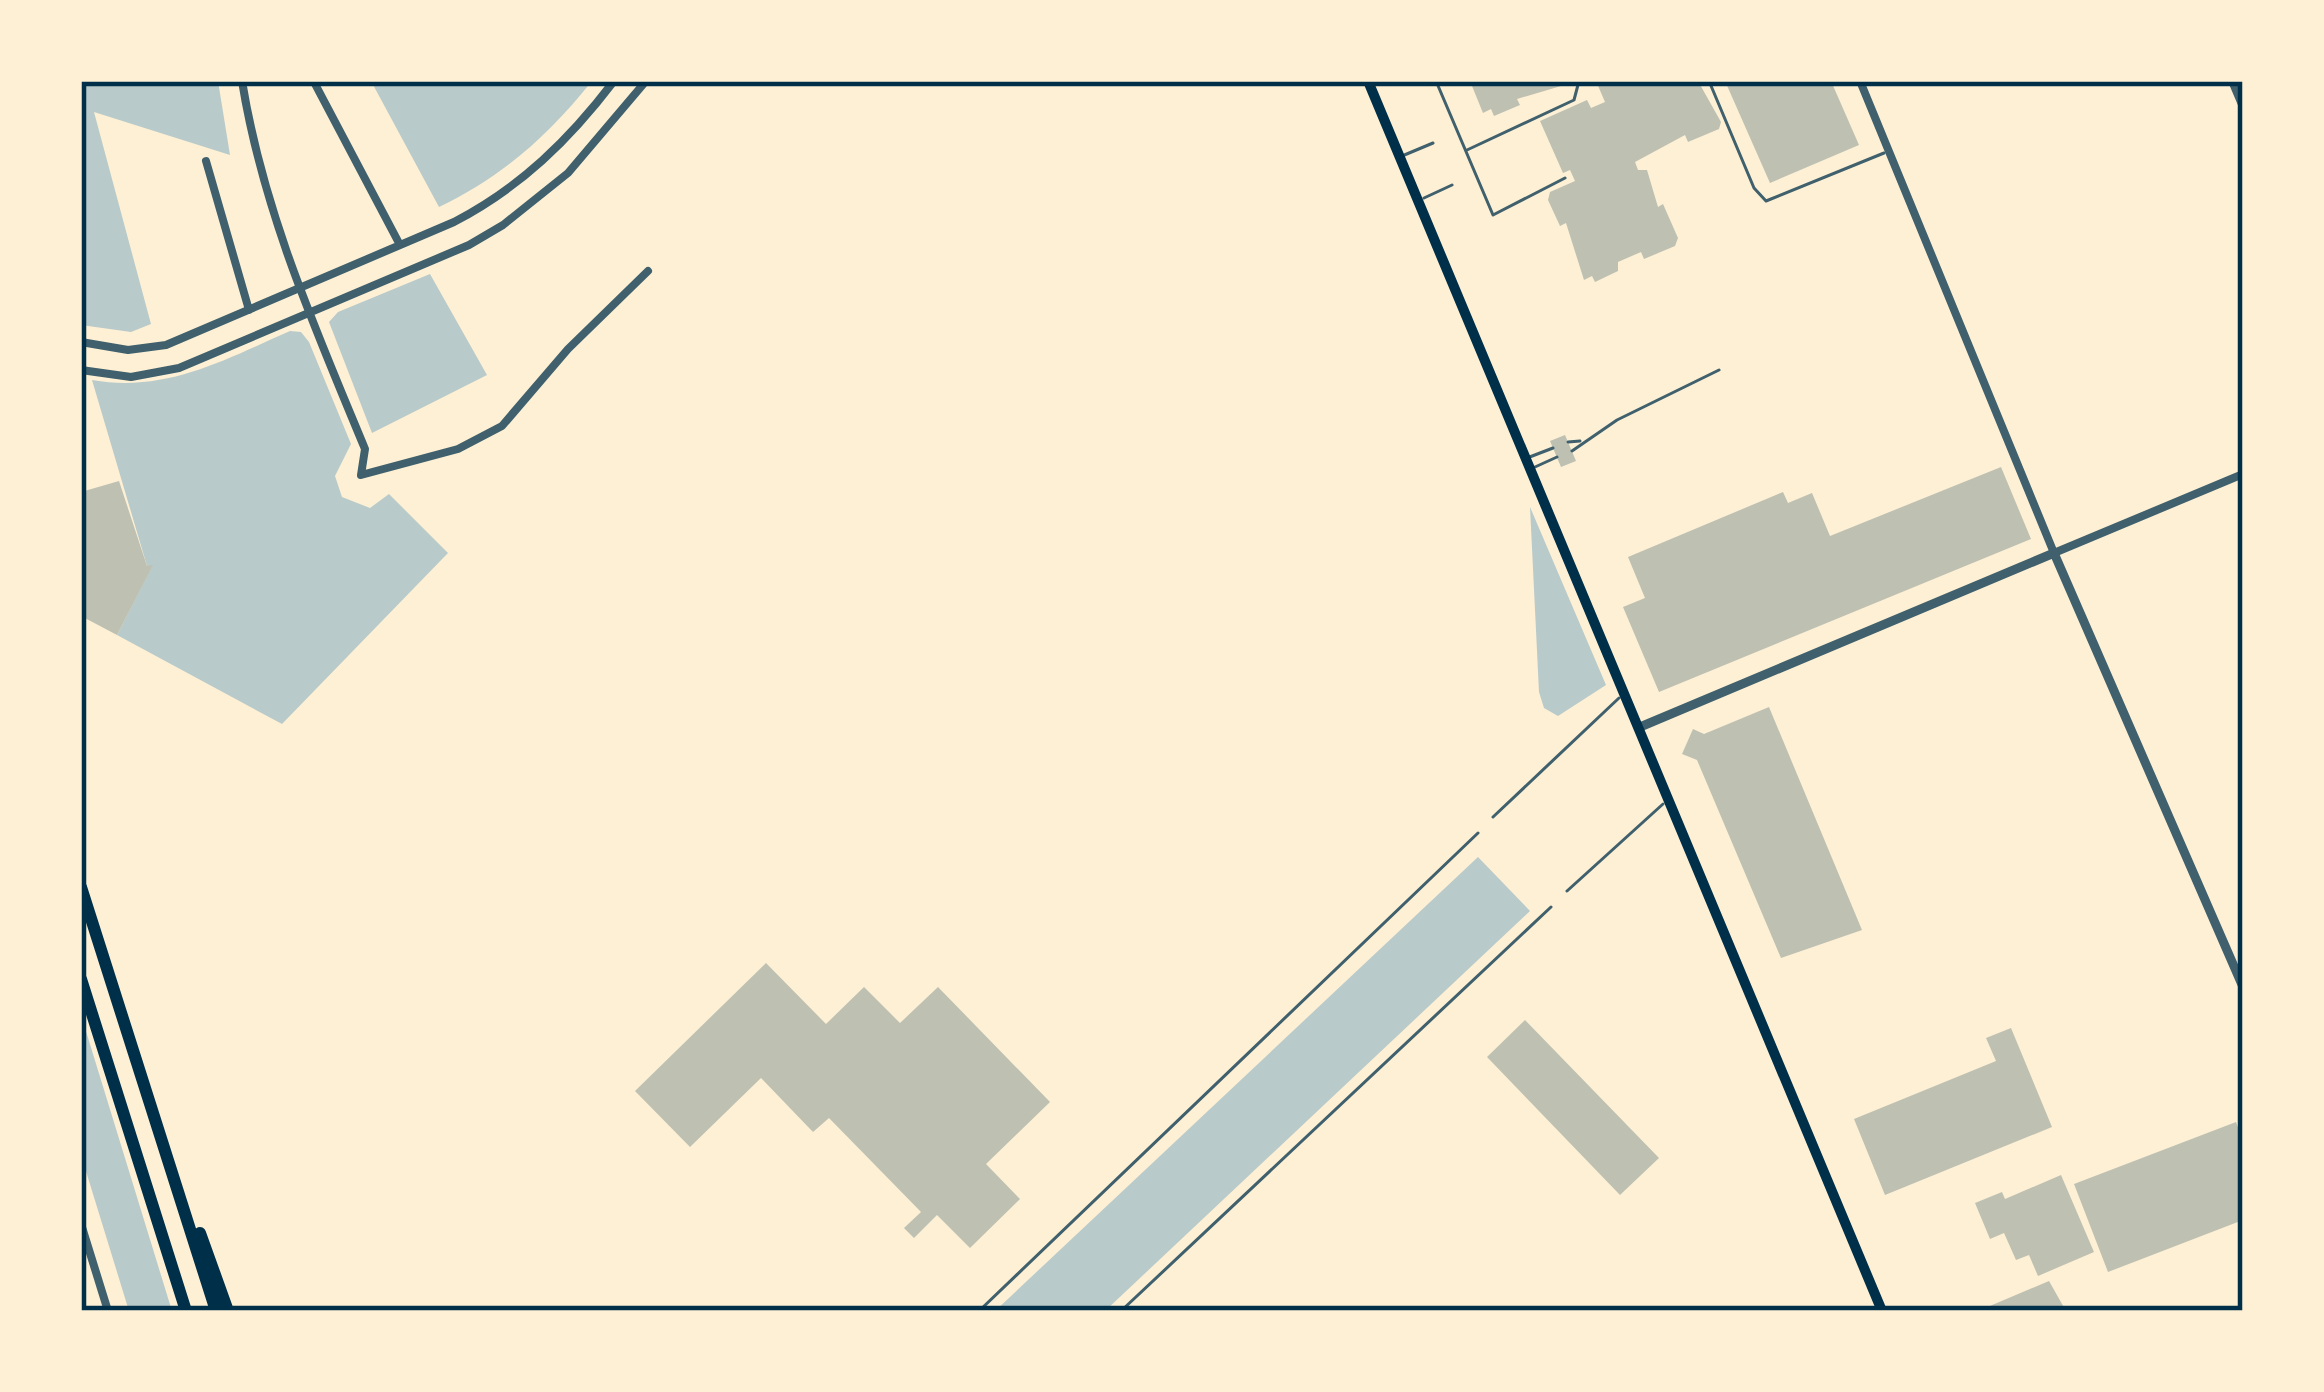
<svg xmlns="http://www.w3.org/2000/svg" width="2324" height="1392" font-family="Georgia,serif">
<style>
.green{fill:#b9caca}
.building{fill:#bec0b2}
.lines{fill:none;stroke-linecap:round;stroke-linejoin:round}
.service{stroke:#3f606c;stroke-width:3}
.minor{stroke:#3f606c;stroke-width:8}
.tertiary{stroke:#3f606c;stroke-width:9}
.secondary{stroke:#003049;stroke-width:10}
.trunk{stroke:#003049;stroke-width:12}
.neatline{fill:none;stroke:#003049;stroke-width:4.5}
</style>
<rect width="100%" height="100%" fill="#fdf0d5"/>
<!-- green -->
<path class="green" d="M 81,81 L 218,81 L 230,155 L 94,112 L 151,324 L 131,332 L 81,325 Z
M 371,81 L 592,81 C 548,136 502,177 439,207 Z
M 430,274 L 487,375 L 372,433 L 329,322 L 338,312 Z
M 290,331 L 301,332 L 309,342 L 351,444 L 335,476 L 342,497 L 370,508 L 389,494 L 448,553 L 282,724 L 117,635 L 152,566 L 147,566 L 92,380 C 166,393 224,360 290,331 Z
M 1530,507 L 1606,685 L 1558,716 L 1544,708 L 1539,692 Z
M 1478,857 L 1530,911 L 1105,1311 L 995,1311 Z
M 81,1015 L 172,1311 L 129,1311 L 81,1155 Z"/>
<!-- building -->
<path class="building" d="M 1479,81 L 1559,81 L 1561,86 L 1517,99 L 1520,105 L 1494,116 L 1491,109 L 1483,113 L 1472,86 Z
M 1596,81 L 1698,81 L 1721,122 L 1719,129 L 1688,142 L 1685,135 L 1635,162 L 1638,170 L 1647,170 L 1658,207 L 1663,204 L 1678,238 L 1675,246 L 1644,259 L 1641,252 L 1618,262 L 1618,271 L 1595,282 L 1592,276 L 1584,280 L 1566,223 L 1560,226 L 1548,200 L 1550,192 L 1575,181 L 1570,170 L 1563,173 L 1540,121 L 1587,100 L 1591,108 L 1605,102 Z
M 1725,81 L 1831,81 L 1859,145 L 1770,183 Z
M 1565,435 L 1576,461 L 1561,467 L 1550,441 Z
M 2001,467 L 2031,539 L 1659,692 L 1623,607 L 1645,598 L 1628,557 L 1783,492 L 1788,503 L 1812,493 L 1830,536 Z
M 119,481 L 147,566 L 153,565 L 117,635 L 81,616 L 81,492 Z
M 1769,707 L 1862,930 L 1781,958 L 1697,760 L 1682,754 L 1693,729 L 1704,734 Z
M 766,963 L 826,1024 L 864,987 L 900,1023 L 938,987 L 1050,1102 L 986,1164 L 1020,1199 L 970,1248 L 937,1215 L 914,1238 L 904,1228 L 921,1212 L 829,1118 L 813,1132 L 761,1078 L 690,1147 L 635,1091 Z
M 1525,1020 L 1659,1158 L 1620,1195 L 1487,1057 Z
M 2011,1028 L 2052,1127 L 1885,1195 L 1854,1119 L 1996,1061 L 1986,1038 Z
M 2236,1122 L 2243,1141 L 2243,1220 L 2108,1272 L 2074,1184 Z
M 2061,1175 L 2094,1252 L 2038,1276 L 2029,1255 L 2016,1260 L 2004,1233 L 1990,1239 L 1975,1203 L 2002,1192 L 2005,1199 Z
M 2049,1281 L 2066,1311 L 1978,1311 Z"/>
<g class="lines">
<!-- service -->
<path class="service" d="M 1436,81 L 1493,215 L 1565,178
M 1709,81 L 1754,188 L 1766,201 L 1884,153
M 1467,150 L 1574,100 L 1579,81
M 1402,156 L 1433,143
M 1424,198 L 1452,185
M 1568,442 L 1580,441
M 1572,451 L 1617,420 L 1719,370
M 1527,458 L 1553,448
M 1535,467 L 1557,457
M 1493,817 L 1619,698
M 1567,891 L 1663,804
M 979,1311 L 1478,833
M 1121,1311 L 1551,907"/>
<!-- minor -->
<path class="minor" d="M 242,81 C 263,211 315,328 365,449 L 361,475 L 458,449 L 502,426 L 568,349 L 648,271
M 1860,81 L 2054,553 L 2243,474
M 2232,81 L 2243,107
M 314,82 L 400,245
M 206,161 L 249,310
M 81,342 L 128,350 L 166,345 L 454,222 C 521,187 569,140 614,81
M 81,370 L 131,377 L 179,368 L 469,245 L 503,225 L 568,173 L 646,81
M 81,1224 L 108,1311"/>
<!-- tertiary -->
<path class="tertiary" d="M 1640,727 L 2054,553 L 2243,987"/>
<!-- secondary -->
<path class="secondary" d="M 1368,81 L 1882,1311"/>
<!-- trunk -->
<path class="trunk" d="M 81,887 L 216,1311
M 81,979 L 186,1311
M 200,1233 L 228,1311"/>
</g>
<!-- border -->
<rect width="2324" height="1392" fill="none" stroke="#fdf0d5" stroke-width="168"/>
<rect x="84" y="84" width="2156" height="1224" class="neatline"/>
</svg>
